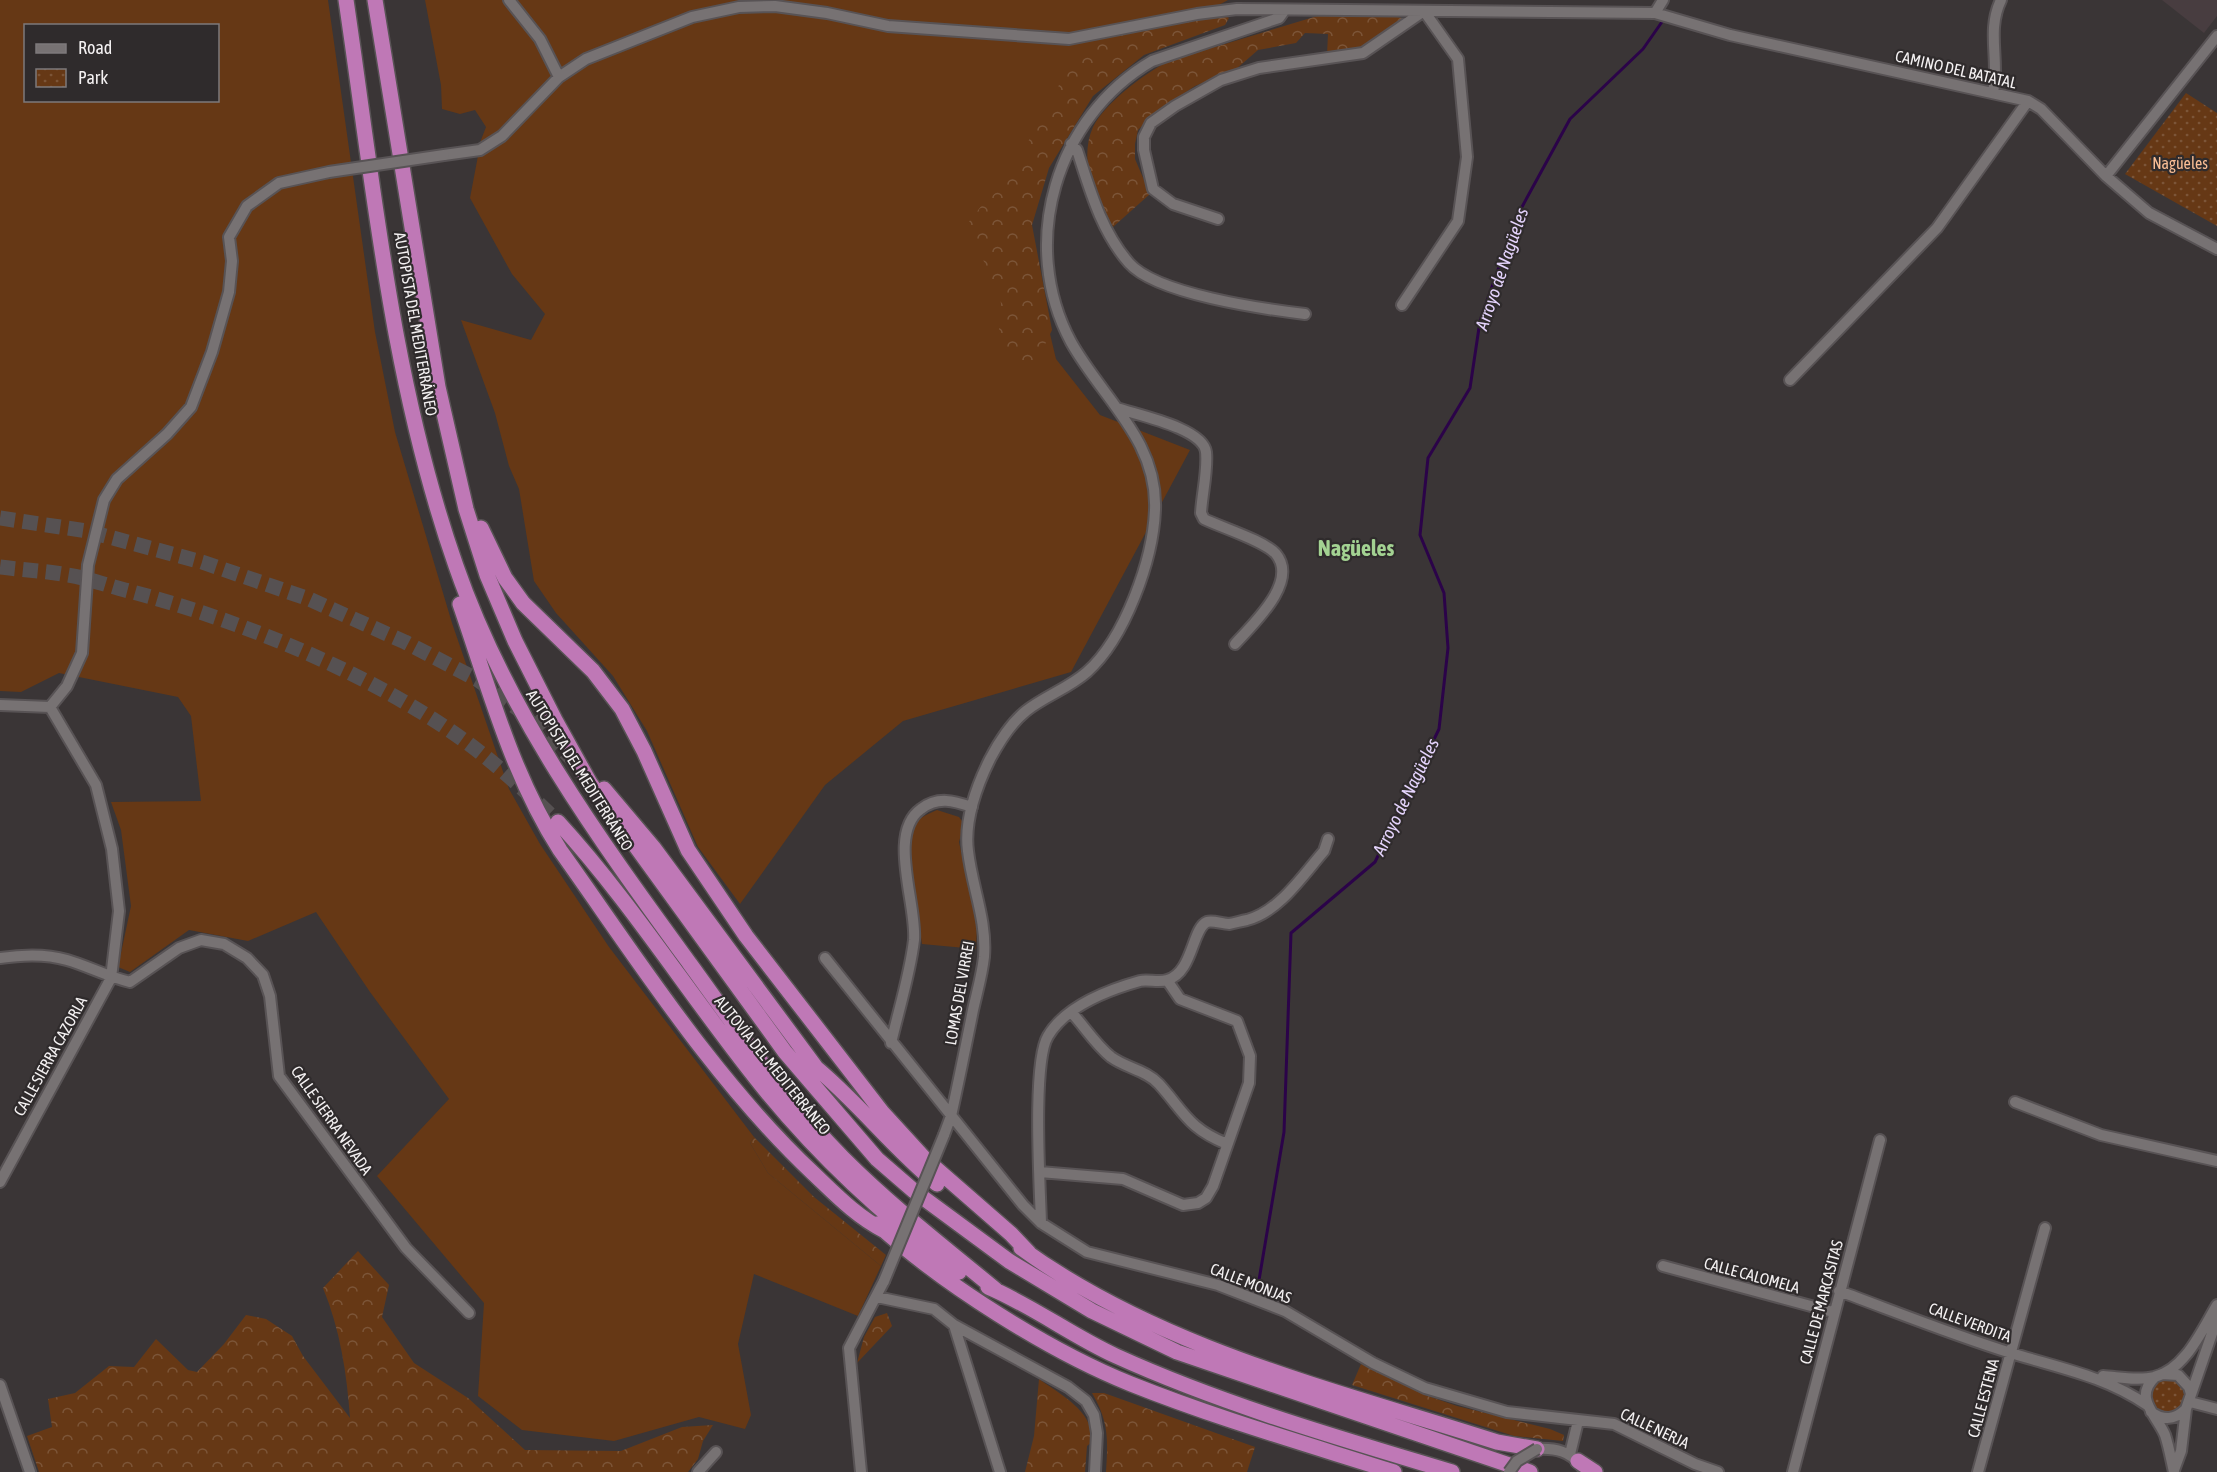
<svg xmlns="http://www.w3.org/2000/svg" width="2217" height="1472" font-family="'Asap Condensed',sans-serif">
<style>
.built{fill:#483d40}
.grass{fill:#663815;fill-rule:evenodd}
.forest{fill:url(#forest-crowns)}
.park{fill:url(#park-dots)}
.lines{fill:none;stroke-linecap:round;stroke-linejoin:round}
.stream{stroke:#2b0349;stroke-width:3}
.highway-tunnel{stroke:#565152;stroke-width:15;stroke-dasharray:15 8;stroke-linecap:butt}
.minor-casing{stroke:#585355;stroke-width:14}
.highway-casing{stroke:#585355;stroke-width:18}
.minor{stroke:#777273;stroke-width:10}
.highway{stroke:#bf78b6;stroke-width:15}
.minor-bridge-casing{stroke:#585355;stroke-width:14;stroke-linecap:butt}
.minor-bridge{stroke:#777273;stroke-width:10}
.labels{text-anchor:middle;stroke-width:4.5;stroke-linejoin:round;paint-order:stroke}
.street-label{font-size:16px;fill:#f4f1f2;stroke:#2f2b2c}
.park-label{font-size:16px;fill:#fabe95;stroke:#2f2b2c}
.water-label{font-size:18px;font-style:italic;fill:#e5d4fd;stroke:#2f2b2c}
.district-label{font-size:22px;font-weight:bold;fill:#a3d292;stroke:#2f2b2c}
</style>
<defs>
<pattern id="forest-crowns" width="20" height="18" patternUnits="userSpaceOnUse" patternTransform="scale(1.5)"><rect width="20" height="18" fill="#663815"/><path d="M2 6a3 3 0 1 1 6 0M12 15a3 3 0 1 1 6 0" fill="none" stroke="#7c5538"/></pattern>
<pattern id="park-dots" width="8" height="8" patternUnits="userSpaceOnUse" patternTransform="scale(1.5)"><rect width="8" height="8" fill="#663815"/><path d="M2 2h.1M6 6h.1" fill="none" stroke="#7c5538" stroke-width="1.8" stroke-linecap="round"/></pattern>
</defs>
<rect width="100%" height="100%" fill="#3a3536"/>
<!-- built -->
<path class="built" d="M 2162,0 L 2217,0 L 2217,16 L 2204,33 Z"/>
<!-- grass -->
<path class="grass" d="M 0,0 L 328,0 L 375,332 L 395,432 L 452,623 L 509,789 L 540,844 L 609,947 L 754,1137 L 750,1143 L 768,1173 L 881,1266 L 858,1316 L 754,1274 L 738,1344 L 751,1415 L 745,1429 L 699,1417 L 614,1441 L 522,1430 L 478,1396 L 484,1303 L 377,1176 L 449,1099 L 370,992 L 316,912 L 248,941 L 189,930 L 130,972 L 118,967 L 131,906 L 121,830 L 111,802 L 201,801 L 191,716 L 178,697 L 59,673 L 21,692 L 0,691 ZM 26,26 L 218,26 L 218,100 L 26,100 Z
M 425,0 L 1228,0 L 1081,80 L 1019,204 L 1056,359 L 1100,415 L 1190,450 L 1071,672 L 903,721 L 825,785 L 740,904 L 698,847 L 647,731 L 613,676 L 556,613 L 534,581 L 519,489 L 509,466 L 495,413 L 461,320 L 531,340 L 545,314 L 512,274 L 470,198 L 481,140 L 486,127 L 475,110 L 460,114 L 442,109 L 441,85 Z
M 937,810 L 959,817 L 964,824 L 959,842 L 977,926 L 976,949 L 922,944 C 919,918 905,848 914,826 C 919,817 928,814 937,810 Z"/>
<!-- forest -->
<path class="forest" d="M 1324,14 L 1393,16 L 1406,19 L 1385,31 L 1360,51 L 1327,55 L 1328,34 L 1305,33 L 1296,43 L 1258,50 L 1235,70 L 1195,86 L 1156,112 L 1138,130 L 1135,144 L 1135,159 L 1150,194 L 1113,227 C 1105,211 1094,193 1090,176 C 1086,161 1086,142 1093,127 C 1105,103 1145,73 1169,61 Z
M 1224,15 L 1229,18 L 1225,25 L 1144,55 L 1093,96 L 1049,168 L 1032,225 L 1052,330 L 1032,371 L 998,345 L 1001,303 L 968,223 L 982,205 L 1005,184 L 1082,43 L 1196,17 Z
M 754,1137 L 814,1197 L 886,1255 L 881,1266 L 768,1173 L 750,1143 Z
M 358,1251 L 389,1285 L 382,1317 L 414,1363 L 468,1398 L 525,1450 L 621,1451 L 682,1427 L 713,1425 L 703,1441 L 698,1459 L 688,1472 L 39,1472 L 27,1436 L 52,1427 L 48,1399 L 75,1393 L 109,1366 L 134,1367 L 156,1339 L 188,1370 L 197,1372 L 224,1344 L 246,1315 L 266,1319 L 292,1336 L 303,1356 L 350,1418 C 347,1374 340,1329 323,1288 Z
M 887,1313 L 892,1326 L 857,1363 L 864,1337 L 875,1317 Z
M 1361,1364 L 1425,1395 L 1457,1406 L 1550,1429 L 1564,1435 L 1563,1441 L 1514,1436 L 1352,1385 Z
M 1039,1379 C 1061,1395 1092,1410 1093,1441 L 1087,1446 L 1085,1472 L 1025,1472 L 1034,1436 Z
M 1092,1393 L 1104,1393 L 1255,1447 L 1247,1472 L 1106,1472 C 1108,1439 1109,1422 1092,1393 Z"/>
<!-- park -->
<path class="park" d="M 2186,93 L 2217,113 L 2217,226 L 2125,174 Z
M2150 1396a17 17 0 1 1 34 0a17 17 0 1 1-34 0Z"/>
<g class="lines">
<!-- stream -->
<path class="stream" d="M 1258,1286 L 1284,1132 L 1291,933 L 1375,862 L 1439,729 L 1448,648 L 1444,593 L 1420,535 L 1428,458 L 1470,388 L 1480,321 L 1517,216 L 1570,119 L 1643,49 L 1664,19"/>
<!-- highway-tunnel -->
<path class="highway-tunnel" d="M 0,518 L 87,531 L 202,562 L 309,599 L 405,642 L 478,680 L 529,717 L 576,763
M 0,567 C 23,570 46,571 68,575 C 87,578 106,585 125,590 C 241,620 377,675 473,747 C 503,770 531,796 558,822"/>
<defs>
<path id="minor" d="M 509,0 L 540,39 L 559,77 L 586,59 L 692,17 L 739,7 L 775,6 L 827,13 L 888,26 L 1069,39 L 1197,14 L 1237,9 L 1655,13 L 1730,35 L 2028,101 L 2041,109 L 2106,176 L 2149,213 L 2217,249
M 1655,13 L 1663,0
M 1993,92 C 2000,61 1986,31 2001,0
M 1071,144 L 1077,150 C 1090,190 1101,231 1129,263 C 1156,294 1263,309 1305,314
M 444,155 L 480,150 L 502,136 L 559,77
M 2106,176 L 2217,36
M 1218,219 L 1173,204 L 1153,189 L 1144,150 L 1144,137 L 1151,123 L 1175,106 L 1221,80 L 1259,68 L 1363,53 L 1424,11 L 1458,59 L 1467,157 L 1458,221 L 1402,305
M 1790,380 L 1937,228 L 2028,101
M 1117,408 C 1137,415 1203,428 1206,452 C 1208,470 1202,494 1201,513 L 1204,519 C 1220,527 1265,541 1276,554 C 1299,582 1253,624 1235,644
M 0,705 L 50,707 L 96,785 L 112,849 L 119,911 L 111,978 L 0,1182
M 50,707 L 67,686 L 82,653 L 88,565 L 104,500 L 117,479 L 167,434 L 191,407 L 212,352 L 229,292 L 232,261 L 229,237 L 247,206 L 279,183 L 329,172
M 0,958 C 20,955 47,954 67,960 C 88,966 108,977 130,982 L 179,948 L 201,940 L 224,944 L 247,958 L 263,975 L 270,996 L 279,1076 L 406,1248 L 469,1313
M 825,958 L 1023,1205 L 1041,1223 L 1087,1252 L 1218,1285 L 1285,1311 L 1373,1363 L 1425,1388 L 1507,1412 L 1614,1424 L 1695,1464 L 1718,1472
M 1071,1012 C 1085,1027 1095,1044 1111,1057 C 1126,1068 1146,1070 1159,1084 C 1185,1113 1188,1128 1227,1144
M 891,1043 C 899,1009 910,974 914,940 C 917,904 887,833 921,809 C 938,796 954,801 972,807
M 2015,1102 L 2101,1135 L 2217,1161
M 944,1135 L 951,1116 C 959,1080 966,1045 973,1010 C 977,992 982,975 984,957 C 987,920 972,887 968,851 C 964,821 977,785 990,759 C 999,742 1011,723 1026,711 C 1045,696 1069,688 1087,672 C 1125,638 1153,560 1155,510 C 1158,440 1102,398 1071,342 C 1018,243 1056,117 1152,61 L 1279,18 L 1284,11
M 1040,1172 L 1123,1179 L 1183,1205 L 1198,1203 L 1206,1198 L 1213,1186 L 1249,1083 L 1250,1056 L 1237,1021 L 1180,999 L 1167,980
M 1041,1223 C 1040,1187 1032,1062 1048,1036 C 1065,1007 1108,990 1140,981 C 1148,979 1159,983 1167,980 C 1193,973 1192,928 1207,922 C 1213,920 1222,924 1229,924 C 1235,923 1241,921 1247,920 C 1279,912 1303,875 1324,851 L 1328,839
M 1663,1266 L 1833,1312
M 1839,1291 C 1896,1312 1953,1335 2011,1353 C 2059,1368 2105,1376 2147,1405
M 877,1297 L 934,1309 L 954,1325 L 1000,1472
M 954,1325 L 1068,1387 L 1086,1401 L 1094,1415 L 1097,1433 L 1095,1472
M 2162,1374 L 2178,1375 L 2189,1387 L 2191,1394
M 2103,1376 C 2119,1377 2138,1381 2154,1377 C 2185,1370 2202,1330 2217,1305
M 2155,1377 C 2133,1398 2156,1414 2165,1435 C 2169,1447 2171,1459 2174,1472
M 0,1385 L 30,1472
M 2190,1402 L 2217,1409
M 2151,1412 C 2164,1421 2175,1420 2186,1409 L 2217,1319
M 1537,1449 C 1555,1448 1571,1451 1582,1467
M 1570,1454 L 1578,1421
M 2174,1470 L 2181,1451 L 2186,1409
M 698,1472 L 716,1452
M 861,1472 L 849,1348 L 884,1281
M 1793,1472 L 1880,1140
M 1978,1472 L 2045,1228"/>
<path id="highway" d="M 346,0 C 374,189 392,384 456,566 C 507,713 599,839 690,964 C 738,1030 785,1100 843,1158 C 891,1206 944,1247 996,1290
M 375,0 L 438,387 L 466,509 L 487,575 L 515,641 L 555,720 L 590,783 L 785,1052 L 877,1159 L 914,1191 L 1009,1261 L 1092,1311 L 1177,1352 L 1530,1472
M 481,528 L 505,578 L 523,603 L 593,671 L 622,709 L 644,751 L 688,850 L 746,936 L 882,1112 L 925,1159 L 1011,1234 L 1029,1253
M 460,604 C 489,688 512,775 560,850 C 639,961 714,1080 814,1174 C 836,1195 857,1217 885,1231
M 604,789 L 653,847 L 820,1073
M 558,822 C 635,906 695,1004 767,1092 C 823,1160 888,1220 959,1272
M 814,1066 C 858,1102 893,1148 937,1184
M 877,1224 C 943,1284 1049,1351 1131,1384 C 1216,1418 1306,1444 1394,1472
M 1021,1248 C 1160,1349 1335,1390 1497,1442 L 1537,1449
M 988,1287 C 1033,1306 1072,1336 1116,1356 C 1224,1405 1339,1438 1452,1472
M 1578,1461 L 1595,1472"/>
</defs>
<!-- minor casing -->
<use href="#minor" class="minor-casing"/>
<!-- highway casing -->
<use href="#highway" class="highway-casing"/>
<!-- minor -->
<use href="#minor" class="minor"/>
<!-- highway -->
<use href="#highway" class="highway"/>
<defs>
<path id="minor-bridge" d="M 329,172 L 444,155
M 884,1281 L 944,1135
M 1509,1472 L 1517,1461 L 1537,1449"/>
</defs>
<!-- minor-bridge casing -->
<use href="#minor-bridge" class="minor-bridge-casing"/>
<!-- minor-bridge -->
<use href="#minor-bridge" class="minor-bridge"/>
</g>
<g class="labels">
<!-- street labels -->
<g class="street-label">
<text transform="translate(1956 69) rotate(13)" y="6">CAMINO DEL BATATAL</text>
<text transform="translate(416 324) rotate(80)" y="6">AUTOPISTA DEL MEDITERRÁNEO</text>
<text transform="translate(580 770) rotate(58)" y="6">AUTOPISTA DEL MEDITERRÁNEO</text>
<text transform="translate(959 993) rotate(-80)" y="6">LOMAS DEL VIRREI</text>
<text transform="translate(50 1056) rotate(-61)" y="6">CALLE SIERRA CAZORLA</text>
<text transform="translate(773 1065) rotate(51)" y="6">AUTOVÍA DEL MEDITERRÁNEO</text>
<text transform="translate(332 1120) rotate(55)" y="6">CALLE SIERRA NEVADA</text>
<text transform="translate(1752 1275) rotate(15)" y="6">CALLE CALOMELA</text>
<text transform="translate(1251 1283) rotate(21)" y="6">CALLE MONJAS</text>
<text transform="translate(1821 1302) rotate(-75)" y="6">CALLE DE MARCASITAS</text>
<text transform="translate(1970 1322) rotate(20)" y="6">CALLE VERDITA</text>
<text transform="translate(1983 1398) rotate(-75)" y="6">CALLE ESTENA</text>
<text transform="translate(1655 1428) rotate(25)" y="6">CALLE NERJA</text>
</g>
<!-- park labels -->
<g class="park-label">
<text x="2180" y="169">Nagüeles</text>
</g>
<!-- water labels -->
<g class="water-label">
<text transform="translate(1502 269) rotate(-71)" y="6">Arroyo de Nagüeles</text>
<text transform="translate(1406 797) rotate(-64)" y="6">Arroyo de Nagüeles</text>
</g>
<!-- district labels -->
<g class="district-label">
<text x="1356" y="556">Nagüeles</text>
</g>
</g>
<!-- legend -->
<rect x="24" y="24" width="195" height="78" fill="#2f2b2c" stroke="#7e7a7b" stroke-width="1.5"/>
<rect x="36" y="44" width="30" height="9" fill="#777273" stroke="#7e7a7b" stroke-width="1.5"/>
<text x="78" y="54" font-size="18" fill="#f4f1f2">Road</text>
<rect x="36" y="69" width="30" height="18" fill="url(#park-dots)" stroke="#7e7a7b" stroke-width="1.5"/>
<text x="78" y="84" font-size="18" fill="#f4f1f2">Park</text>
</svg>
